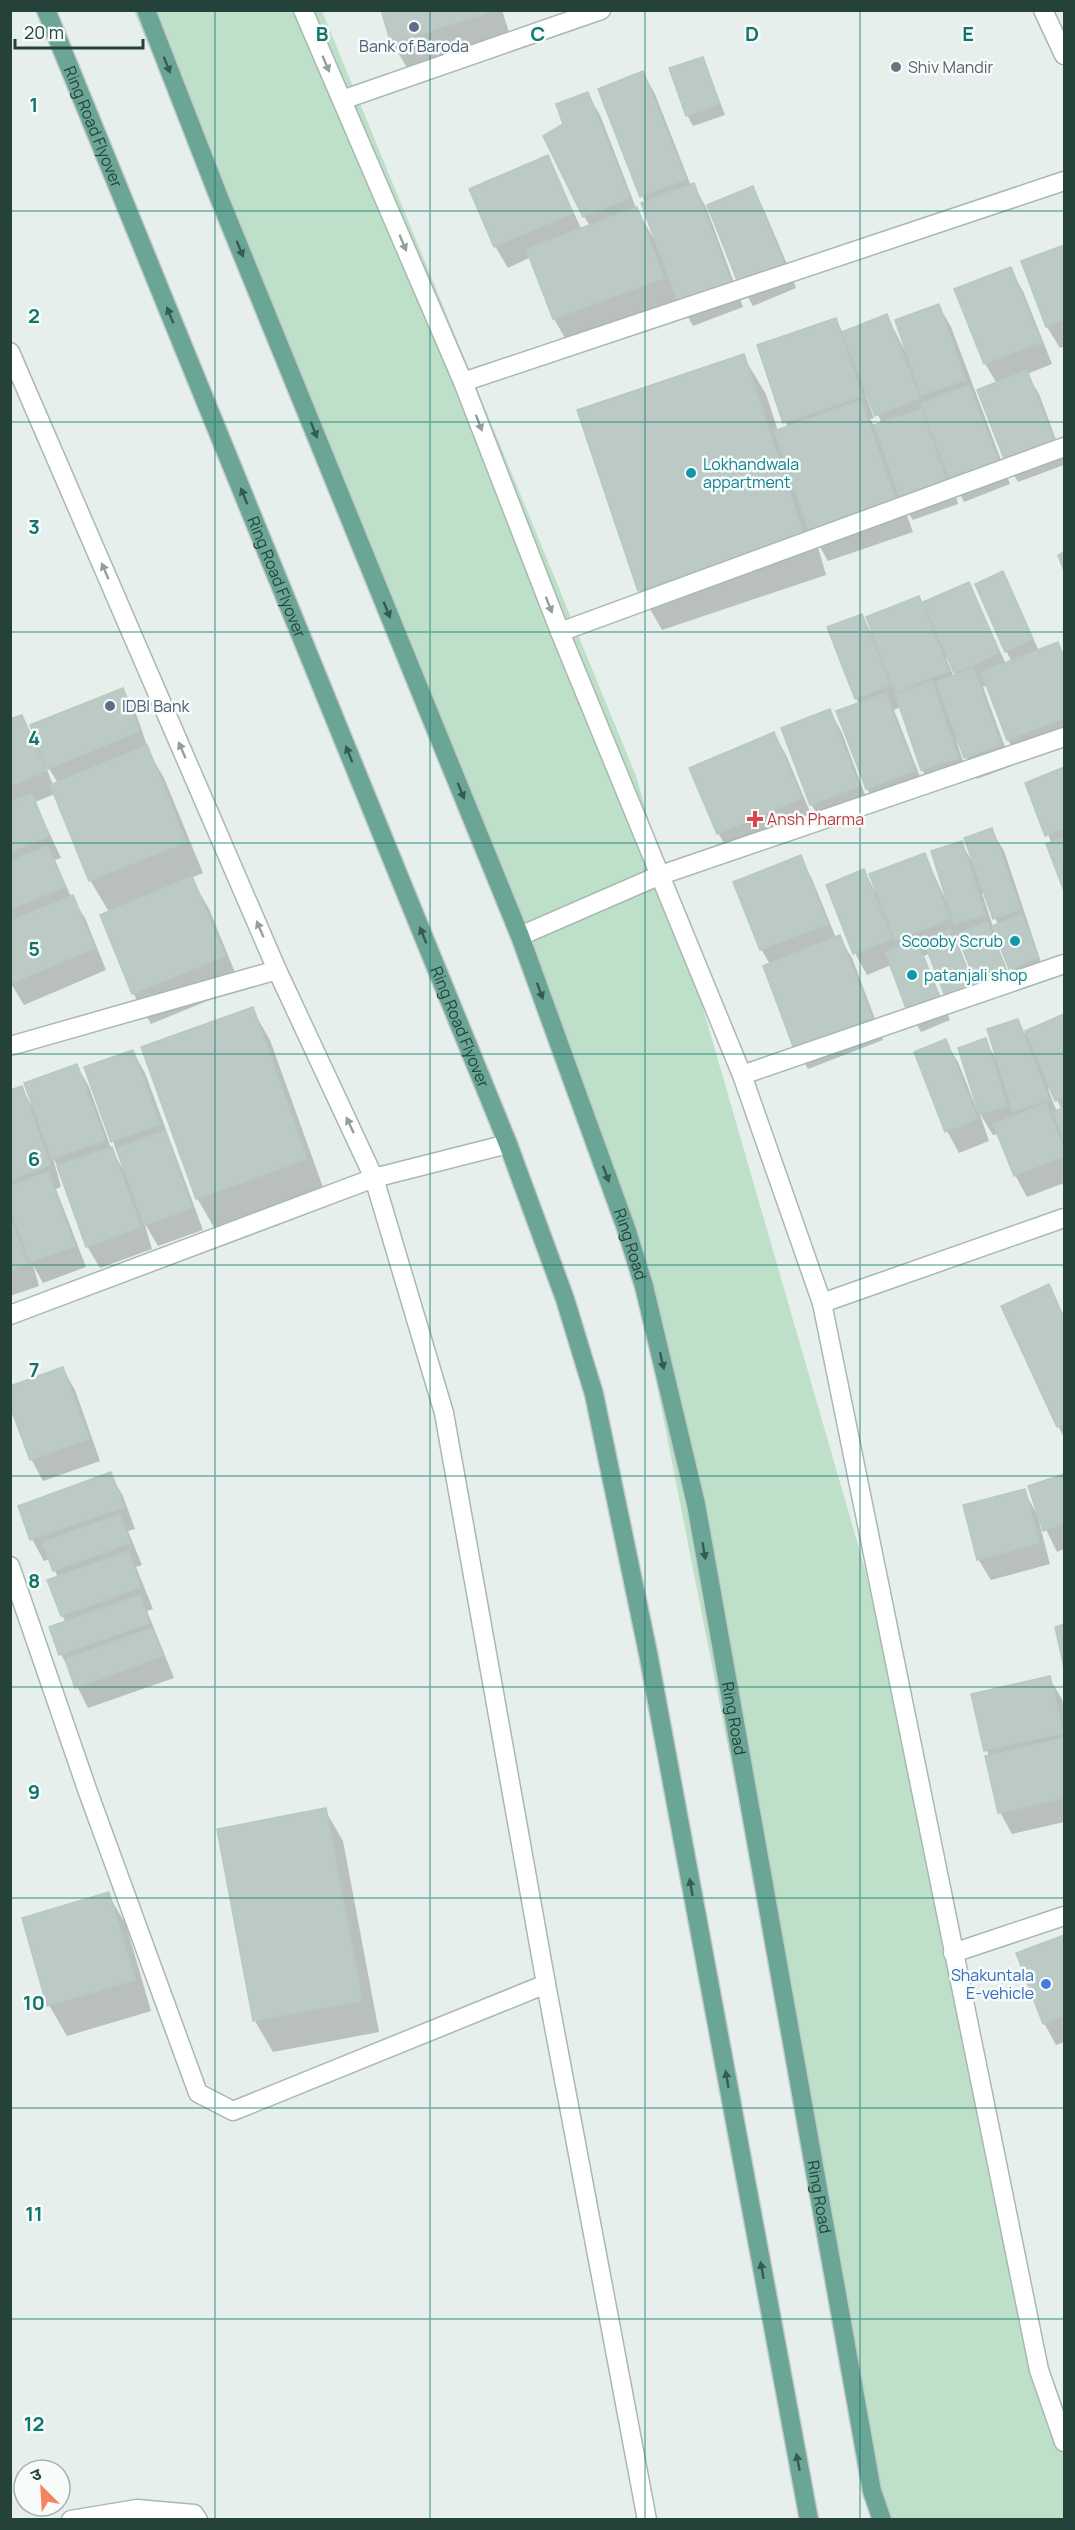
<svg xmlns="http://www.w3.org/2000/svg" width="1075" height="2530" font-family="Manrope,'Noto Sans Devanagari',sans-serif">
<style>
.green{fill:#bfe0c8}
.shadow{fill:#0003;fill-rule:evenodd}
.building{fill:#bbcac4;stroke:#b8c9c2;stroke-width:1.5}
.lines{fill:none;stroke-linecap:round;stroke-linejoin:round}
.minor-casing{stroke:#a8b8b2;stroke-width:21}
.tertiary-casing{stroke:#a8b8b2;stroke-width:21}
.primary-casing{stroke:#c2cac8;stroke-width:21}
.minor{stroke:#fff;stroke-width:18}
.tertiary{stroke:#fff;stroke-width:18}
.primary{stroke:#6aa596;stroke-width:18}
.oneway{fill:#92a09c}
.oneway2{fill:#365b51}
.grid{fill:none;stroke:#0f766e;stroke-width:1.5;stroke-opacity:0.55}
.service-dot{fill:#5c6f8a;stroke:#f7fbf9;stroke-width:2}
.worship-dot{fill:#6b7280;stroke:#f7fbf9;stroke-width:2}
.culture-dot{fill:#0f9aa8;stroke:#f7fbf9;stroke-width:2}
.health-dot{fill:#e0444e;stroke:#f7fbf9;stroke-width:2}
.shop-dot{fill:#3f7fe0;stroke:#f7fbf9;stroke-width:2}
.labels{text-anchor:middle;stroke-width:5;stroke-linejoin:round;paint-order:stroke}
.service-label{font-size:16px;fill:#4e5e75;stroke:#f7fbf9}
.worship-label{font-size:16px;fill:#5b616d;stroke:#f7fbf9;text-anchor:start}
.street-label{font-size:16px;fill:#24423a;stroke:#f7fbf9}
.culture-label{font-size:16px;fill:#0d838f;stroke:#f7fbf9;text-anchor:start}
.health-label{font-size:16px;fill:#be3a42;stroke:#f7fbf9;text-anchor:start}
.shop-label{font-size:16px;fill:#366cbe;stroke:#f7fbf9;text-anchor:end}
.grid-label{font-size:20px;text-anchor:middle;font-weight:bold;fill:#0f766e;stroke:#f7fbf9;stroke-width:5;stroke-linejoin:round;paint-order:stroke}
</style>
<rect width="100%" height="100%" fill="#e6efeb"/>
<!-- green -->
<path class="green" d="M 134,11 L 322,11 L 636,776 L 865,1569 L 1064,2449 L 1064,2519 L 887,2519 L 828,2256 L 626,1228 L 339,491 Z"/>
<!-- shadow -->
<path class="shadow" d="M 382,10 L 502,10 L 512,42 L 410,73 L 392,42 Z
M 703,58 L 725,115 L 693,126 L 687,115 Z
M 643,73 L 655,94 L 691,186 L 693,185 L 706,207 L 743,307 L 693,326 L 683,308 L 572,350 L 554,319 L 531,257 L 508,268 L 495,246 L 547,157 L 582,230 L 590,226 L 584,216 L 565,125 L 587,93 L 600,115 L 636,208 L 655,241 L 645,203 L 600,90 Z
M 752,188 L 764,210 L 787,264 L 741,283 Z
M 1064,247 L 1064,346 L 1060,348 L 1047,327 L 1023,262 Z
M 788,267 L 796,288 L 753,306 L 741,286 Z
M 1010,269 L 1023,291 L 1052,364 L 1027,374 L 1039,394 L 1064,461 L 1064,465 L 1018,482 L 1006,461 L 997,384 L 985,363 L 956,290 Z
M 939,306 L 951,327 L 1010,484 L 964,502 L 951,478 L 958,504 L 913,520 L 904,507 L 913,532 L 828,561 L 816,540 L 826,575 L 662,630 L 640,591 L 579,411 L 743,356 L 766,394 L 778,431 L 788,427 L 785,422 L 836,320 L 843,333 L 887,316 L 906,353 ZM 868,392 L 882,424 L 875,427 L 870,419 L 874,418 L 865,393 Z
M 1002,573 L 1039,651 L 1058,644 L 1064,655 L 1064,744 L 1021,761 L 1008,740 L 988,685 L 983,687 L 1012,766 L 977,779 L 959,742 L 957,743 L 969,779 L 935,791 L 922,770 L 901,707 L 894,710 L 926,792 L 880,810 L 867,789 L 838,711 L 859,704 L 856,698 L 862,616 L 872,634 L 919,598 L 928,614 L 968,584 L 1006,664 L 1012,662 L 1006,651 ZM 949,657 L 957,676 L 954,677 L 946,658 Z
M 123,690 L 135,711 L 150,754 L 164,778 L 203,873 L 191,878 L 209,909 L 241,987 L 151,1024 L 133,993 L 101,915 L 109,912 L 90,880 L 55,794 L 35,802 L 61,858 L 55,860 L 71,897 L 85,918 L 106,970 L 24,1005 L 10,982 L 10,721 L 21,717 L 36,741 ZM 46,767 L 48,767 L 58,783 L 53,785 Z
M 830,711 L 842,733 L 870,808 L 824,826 L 811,804 Z
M 774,734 L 786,755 L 813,819 L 731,855 L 718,833 Z
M 1064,769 L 1064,887 L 1048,845 L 1052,844 L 1027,784 Z
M 991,830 L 1004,851 L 1043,968 L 1016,978 L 997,936 L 994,937 L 1013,984 L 961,941 L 957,942 L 978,996 L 952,1006 L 930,953 L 924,956 L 950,1020 L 921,1032 L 909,1010 L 891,965 L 867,975 L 855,953 L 864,871 L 876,893 L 924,854 L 946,900 L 948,899 L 961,843 L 973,863 ZM 985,892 L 998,925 L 993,927 L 982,893 Z
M 800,857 L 812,879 L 836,938 L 839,937 L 852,958 L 883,1040 L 808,1069 L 796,1048 L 770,964 L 761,949 Z
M 252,1009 L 270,1040 L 324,1190 L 215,1229 L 197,1198 Z
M 1064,1016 L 1064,1183 L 1027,1197 L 1015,1175 L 999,1134 L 993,1135 L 979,1112 L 989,1141 L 959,1153 L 947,1131 L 945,1041 L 958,1062 L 977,1110 L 979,1109 L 985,1040 L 998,1062 L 1017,1021 L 1024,1033 ZM 1051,1088 L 1062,1110 L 1057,1112 L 1048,1089 Z
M 133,1052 L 145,1073 L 203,1230 L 158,1246 L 144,1222 L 152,1249 L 100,1268 L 87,1246 L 60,1171 L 53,1158 L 61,1187 L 56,1189 L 86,1267 L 43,1283 L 33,1265 L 39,1286 L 10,1296 L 10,1091 L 21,1087 L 33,1108 L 77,1066 L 89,1087 L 111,1148 L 124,1171 L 86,1068 Z
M 1048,1286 L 1064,1316 L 1064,1437 L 1058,1426 Z
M 63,1369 L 75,1390 L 100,1461 L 43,1481 L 31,1459 Z
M 110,1474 L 123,1496 L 135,1529 L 128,1531 L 142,1565 L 136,1567 L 153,1609 L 147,1611 L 174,1678 L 88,1708 L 61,1654 L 66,1623 L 62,1615 L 58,1578 L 50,1559 L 44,1561 L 32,1539 Z
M 1064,1475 L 1064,1549 L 1057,1552 L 1040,1517 L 1038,1518 L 1050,1564 L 991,1580 L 978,1559 L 1024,1491 L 1037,1514 L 1030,1487 Z
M 1049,1678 L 1062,1699 L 1064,1711 L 1064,1822 L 1012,1834 L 1000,1812 L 989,1757 L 973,1695 Z
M 325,1810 L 343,1841 L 379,2032 L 273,2052 L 255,2021 L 219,1830 Z
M 108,1894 L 126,1925 L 151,2011 L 67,2036 L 49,2005 Z
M 1064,1937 L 1064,2042 L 1056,2045 L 1044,2023 L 1018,1954 Z"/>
<!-- building -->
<path class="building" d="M 381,10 L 495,10 L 495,11 L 391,43 Z
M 703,57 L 720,104 L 686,116 L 669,68 Z
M 643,71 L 686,179 L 640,197 L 598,89 Z
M 588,92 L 630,198 L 583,217 L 543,136 L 563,124 L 556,104 Z
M 548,155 L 573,213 L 494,247 L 469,189 Z
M 694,183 L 732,285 L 679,305 L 641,203 Z
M 753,186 L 785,266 L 739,285 L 707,205 Z
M 637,207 L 664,278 L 553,319 L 526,249 Z
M 1064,245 L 1064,320 L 1046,327 L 1021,261 Z
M 1011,267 L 1041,342 L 984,364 L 954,289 Z
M 939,304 L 966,380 L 921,395 L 895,320 Z
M 887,314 L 920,398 L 875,416 L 842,332 Z
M 836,318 L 862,396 L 783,423 L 757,345 Z
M 744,354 L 804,536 L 638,591 L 577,410 Z
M 1027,370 L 1055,442 L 1005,461 L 977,390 Z
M 969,385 L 999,463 L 950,481 L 921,403 Z
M 861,400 L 896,501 L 809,531 L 774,431 Z
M 921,409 L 947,483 L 900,499 L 874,425 Z
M 1064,552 L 1064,571 L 1058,555 Z
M 1003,571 L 1033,639 L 1005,652 L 975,584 Z
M 969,582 L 1000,653 L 954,673 L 923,602 Z
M 919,596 L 949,671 L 895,692 L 866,617 Z
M 862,614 L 890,685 L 855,699 L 827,627 Z
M 1058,642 L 1064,657 L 1064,718 L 1007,740 L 981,672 Z
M 973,668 L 1001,744 L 964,758 L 936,682 Z
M 932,681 L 958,758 L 921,770 L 895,694 Z
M 123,688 L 140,731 L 48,769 L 30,725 Z
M 886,693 L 915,771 L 866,789 L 836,711 Z
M 830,709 L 859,786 L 810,805 L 781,728 Z
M 22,715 L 46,771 L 10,786 L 10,719 Z
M 774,732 L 802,798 L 717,834 L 689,768 Z
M 147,745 L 186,842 L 89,881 L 50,785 Z
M 1064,767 L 1064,828 L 1045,836 L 1025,783 Z
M 32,793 L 49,836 L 10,852 L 10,802 Z
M 992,828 L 1020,909 L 993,919 L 964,838 Z
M 1064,837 L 1064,891 L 1046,844 Z
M 962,841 L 985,915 L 954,924 L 931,851 Z
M 48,846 L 65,887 L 10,909 L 10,861 Z
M 925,853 L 950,919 L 895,940 L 869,874 Z
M 801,855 L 828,924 L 760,950 L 733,882 Z
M 864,869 L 892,939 L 853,954 L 826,885 Z
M 192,876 L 225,956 L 132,994 L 100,915 Z
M 73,895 L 95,948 L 10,984 L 10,921 Z
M 1022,914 L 1038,957 L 1009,969 L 992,926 Z
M 987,922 L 1008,974 L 977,986 L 957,934 Z
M 951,929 L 974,985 L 945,996 L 923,940 Z
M 840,935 L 872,1018 L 794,1049 L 763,966 Z
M 917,940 L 939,998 L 907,1011 L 885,952 Z
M 253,1007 L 307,1159 L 196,1199 L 141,1047 Z
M 1064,1014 L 1064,1097 L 1055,1101 L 1025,1031 Z
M 1018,1019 L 1049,1099 L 1013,1112 L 987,1029 Z
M 986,1038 L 1007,1106 L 979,1114 L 958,1048 Z
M 946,1039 L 978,1119 L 945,1132 L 914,1052 Z
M 133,1050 L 160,1124 L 111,1142 L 84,1067 Z
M 77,1064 L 105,1140 L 52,1159 L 24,1083 Z
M 22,1086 L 50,1165 L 10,1180 L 10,1090 Z
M 1046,1103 L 1064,1150 L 1064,1156 L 1014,1176 L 993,1124 Z
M 1064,1107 L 1064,1141 L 1053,1112 Z
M 165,1131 L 192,1208 L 144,1225 L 116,1148 Z
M 112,1147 L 141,1227 L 86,1247 L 57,1166 Z
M 48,1172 L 75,1246 L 30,1262 L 10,1207 L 10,1186 Z
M 10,1216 L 28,1264 L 10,1270 Z
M 1049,1284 L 1064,1318 L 1064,1423 L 1057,1427 L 1001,1306 Z
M 63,1367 L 89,1439 L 30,1460 L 10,1406 L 10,1386 Z
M 111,1472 L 124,1507 L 30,1540 L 18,1506 Z
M 1064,1474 L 1064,1523 L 1043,1531 L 1028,1486 Z
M 1025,1489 L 1039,1543 L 977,1560 L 963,1505 Z
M 120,1514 L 130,1543 L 53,1571 L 42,1542 Z
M 129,1551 L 141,1587 L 61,1616 L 47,1580 Z
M 140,1595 L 150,1623 L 59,1655 L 49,1627 Z
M 1064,1624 L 1064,1668 L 1055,1627 Z
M 152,1628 L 163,1656 L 75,1688 L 65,1659 Z
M 1050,1676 L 1063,1733 L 984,1751 L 971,1694 Z
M 1064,1738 L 1064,1798 L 998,1813 L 985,1756 Z
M 326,1808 L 362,2001 L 253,2021 L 217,1829 Z
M 109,1892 L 135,1980 L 47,2006 L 22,1918 Z
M 1064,1935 L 1064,2016 L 1043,2024 L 1016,1953 Z"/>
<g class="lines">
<defs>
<path id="minor" d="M 1043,10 L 1064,55
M 342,100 L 601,10
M 463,382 L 1064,181
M 560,632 L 1064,447
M 520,936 L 658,876 L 1064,737
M 10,1046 L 277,970
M 742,1075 L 1064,964
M 822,1303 L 1064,1218
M 10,1315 L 374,1178
M 10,1566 L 88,1792 L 198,2093 L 233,2111 L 546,1984
M 953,1953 L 1064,1916
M 71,2520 L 137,2509 L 194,2514 L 198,2520"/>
<path id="tertiary" d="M 303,10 L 463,382 L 560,632 L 742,1075 L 822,1303 L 1039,2370 L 1064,2442
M 10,352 L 277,970 L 374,1178 L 444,1413 L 546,1984 L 647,2520
M 374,1178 L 508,1144"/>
<g id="primary">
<path id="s1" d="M 46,10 L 508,1144 L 565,1299 L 594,1394 L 648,1653 L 809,2520"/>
<path id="s2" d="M 146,10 L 218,195 L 520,936 L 626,1228 L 644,1286 L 696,1504 L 872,2491 L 882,2520"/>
</g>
</defs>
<!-- minor casing -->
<use href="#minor" class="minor-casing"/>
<!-- tertiary casing -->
<use href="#tertiary" class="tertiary-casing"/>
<!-- primary casing -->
<use href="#primary" class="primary-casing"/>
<!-- minor -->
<use href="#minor" class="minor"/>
<!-- tertiary -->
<use href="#tertiary" class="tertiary"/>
<!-- primary -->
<use href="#primary" class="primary"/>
</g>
<!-- one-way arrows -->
<defs><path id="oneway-solid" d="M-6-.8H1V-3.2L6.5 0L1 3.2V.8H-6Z" transform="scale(1.5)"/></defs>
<g class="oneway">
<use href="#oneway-solid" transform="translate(326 64) rotate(67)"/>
<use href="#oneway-solid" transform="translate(403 243) rotate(67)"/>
<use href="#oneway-solid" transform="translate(479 423) rotate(69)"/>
<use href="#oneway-solid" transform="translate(105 571) rotate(-113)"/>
<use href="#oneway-solid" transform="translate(549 605) rotate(69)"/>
<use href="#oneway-solid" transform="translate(182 750) rotate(-113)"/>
<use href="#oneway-solid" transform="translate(260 929) rotate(-113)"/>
<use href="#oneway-solid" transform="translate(350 1125) rotate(-115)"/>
</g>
<g class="oneway2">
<use href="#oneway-solid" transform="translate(167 65) rotate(69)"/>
<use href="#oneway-solid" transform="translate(240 249) rotate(68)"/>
<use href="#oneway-solid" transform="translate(170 315) rotate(-112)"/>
<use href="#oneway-solid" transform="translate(314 430) rotate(68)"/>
<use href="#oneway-solid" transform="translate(244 496) rotate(-112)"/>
<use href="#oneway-solid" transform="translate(387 610) rotate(68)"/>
<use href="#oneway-solid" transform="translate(349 754) rotate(-112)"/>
<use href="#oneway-solid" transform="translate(461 791) rotate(68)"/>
<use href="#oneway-solid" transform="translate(423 935) rotate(-112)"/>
<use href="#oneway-solid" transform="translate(540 991) rotate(70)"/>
<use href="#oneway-solid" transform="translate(606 1174) rotate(70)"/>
<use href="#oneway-solid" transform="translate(662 1361) rotate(77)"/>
<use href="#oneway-solid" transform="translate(704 1551) rotate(80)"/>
<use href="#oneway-solid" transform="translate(691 1887) rotate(-100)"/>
<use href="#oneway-solid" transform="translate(727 2079) rotate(-100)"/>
<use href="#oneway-solid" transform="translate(762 2270) rotate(-100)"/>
<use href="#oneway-solid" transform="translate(798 2462) rotate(-101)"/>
</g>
<!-- grid -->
<path class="grid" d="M 215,10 L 215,2520M 430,10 L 430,2520M 645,10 L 645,2520M 860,10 L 860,2520M 10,211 L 1064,211M 10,422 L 1064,422M 10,632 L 1064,632M 10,843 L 1064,843M 10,1054 L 1064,1054M 10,1265 L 1064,1265M 10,1476 L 1064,1476M 10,1687 L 1064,1687M 10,1898 L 1064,1898M 10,2108 L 1064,2108M 10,2319 L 1064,2319"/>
<!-- markers -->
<g class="service-dot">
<circle cx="414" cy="27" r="6"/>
<circle cx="110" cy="706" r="6"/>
</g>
<circle class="worship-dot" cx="896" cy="67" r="6"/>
<g class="culture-dot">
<circle cx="691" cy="473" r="6"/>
<circle cx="1015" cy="941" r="6"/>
<circle cx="912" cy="975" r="6"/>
</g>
<path class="health-dot" d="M752 810h6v6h6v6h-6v6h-6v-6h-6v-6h6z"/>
<circle class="shop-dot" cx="1046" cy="1984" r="6"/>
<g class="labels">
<!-- service labels -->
<g class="service-label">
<text x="414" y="52">Bank of Baroda</text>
<text x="122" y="712" text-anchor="start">IDBI Bank</text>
</g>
<!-- worship labels -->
<g class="worship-label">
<text x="908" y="73">Shiv Mandir</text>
</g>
<!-- street labels -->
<g class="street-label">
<text dy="6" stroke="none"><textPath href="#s1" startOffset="126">Ring Road Flyover</textPath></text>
<text dy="6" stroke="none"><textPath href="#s1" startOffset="612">Ring Road Flyover</textPath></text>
<text dy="6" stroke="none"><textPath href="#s1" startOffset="1098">Ring Road Flyover</textPath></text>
<text dy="6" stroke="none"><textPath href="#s2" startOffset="1326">Ring Road</textPath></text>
<text dy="6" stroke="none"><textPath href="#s2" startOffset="1812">Ring Road</textPath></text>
<text dy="6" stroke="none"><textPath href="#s2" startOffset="2298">Ring Road</textPath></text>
</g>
<!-- culture labels -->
<g class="culture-label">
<text x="703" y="470">Lokhandwala<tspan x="703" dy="18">appartment</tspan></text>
<text x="1003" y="947" text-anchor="end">Scooby Scrub</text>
<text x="924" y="981">patanjali shop</text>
</g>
<!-- health labels -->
<g class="health-label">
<text x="767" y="825">Ansh Pharma</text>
</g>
<!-- shop labels -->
<g class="shop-label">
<text x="1034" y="1981">Shakuntala<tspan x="1034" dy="18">E-vehicle</tspan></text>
</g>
</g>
<g class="grid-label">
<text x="322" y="41">B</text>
<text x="538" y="41">C</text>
<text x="752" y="41">D</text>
<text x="968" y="41">E</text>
<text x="34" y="112">1</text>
<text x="34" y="323">2</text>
<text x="34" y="534">3</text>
<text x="34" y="745">4</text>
<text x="34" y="956">5</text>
<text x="34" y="1166">6</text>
<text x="34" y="1377">7</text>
<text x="34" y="1588">8</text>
<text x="34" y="1799">9</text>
<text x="34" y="2010">10</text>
<text x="34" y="2221">11</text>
<text x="34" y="2431">12</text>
</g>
<!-- border -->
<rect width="1075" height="2530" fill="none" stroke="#24423a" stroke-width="24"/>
<!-- north arrow -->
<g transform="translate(42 2488) rotate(336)"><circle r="28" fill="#f7fbf9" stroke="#a3b1ad" stroke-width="1.5"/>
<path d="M0-4.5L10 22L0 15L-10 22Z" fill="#f4845f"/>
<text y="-9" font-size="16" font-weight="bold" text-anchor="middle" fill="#24423a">उ</text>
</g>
<!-- scale -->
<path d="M15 39v9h128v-9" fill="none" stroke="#24423a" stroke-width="3"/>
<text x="24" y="39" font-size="18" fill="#24423a" stroke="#f7fbf9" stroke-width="4.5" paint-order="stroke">20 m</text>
</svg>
